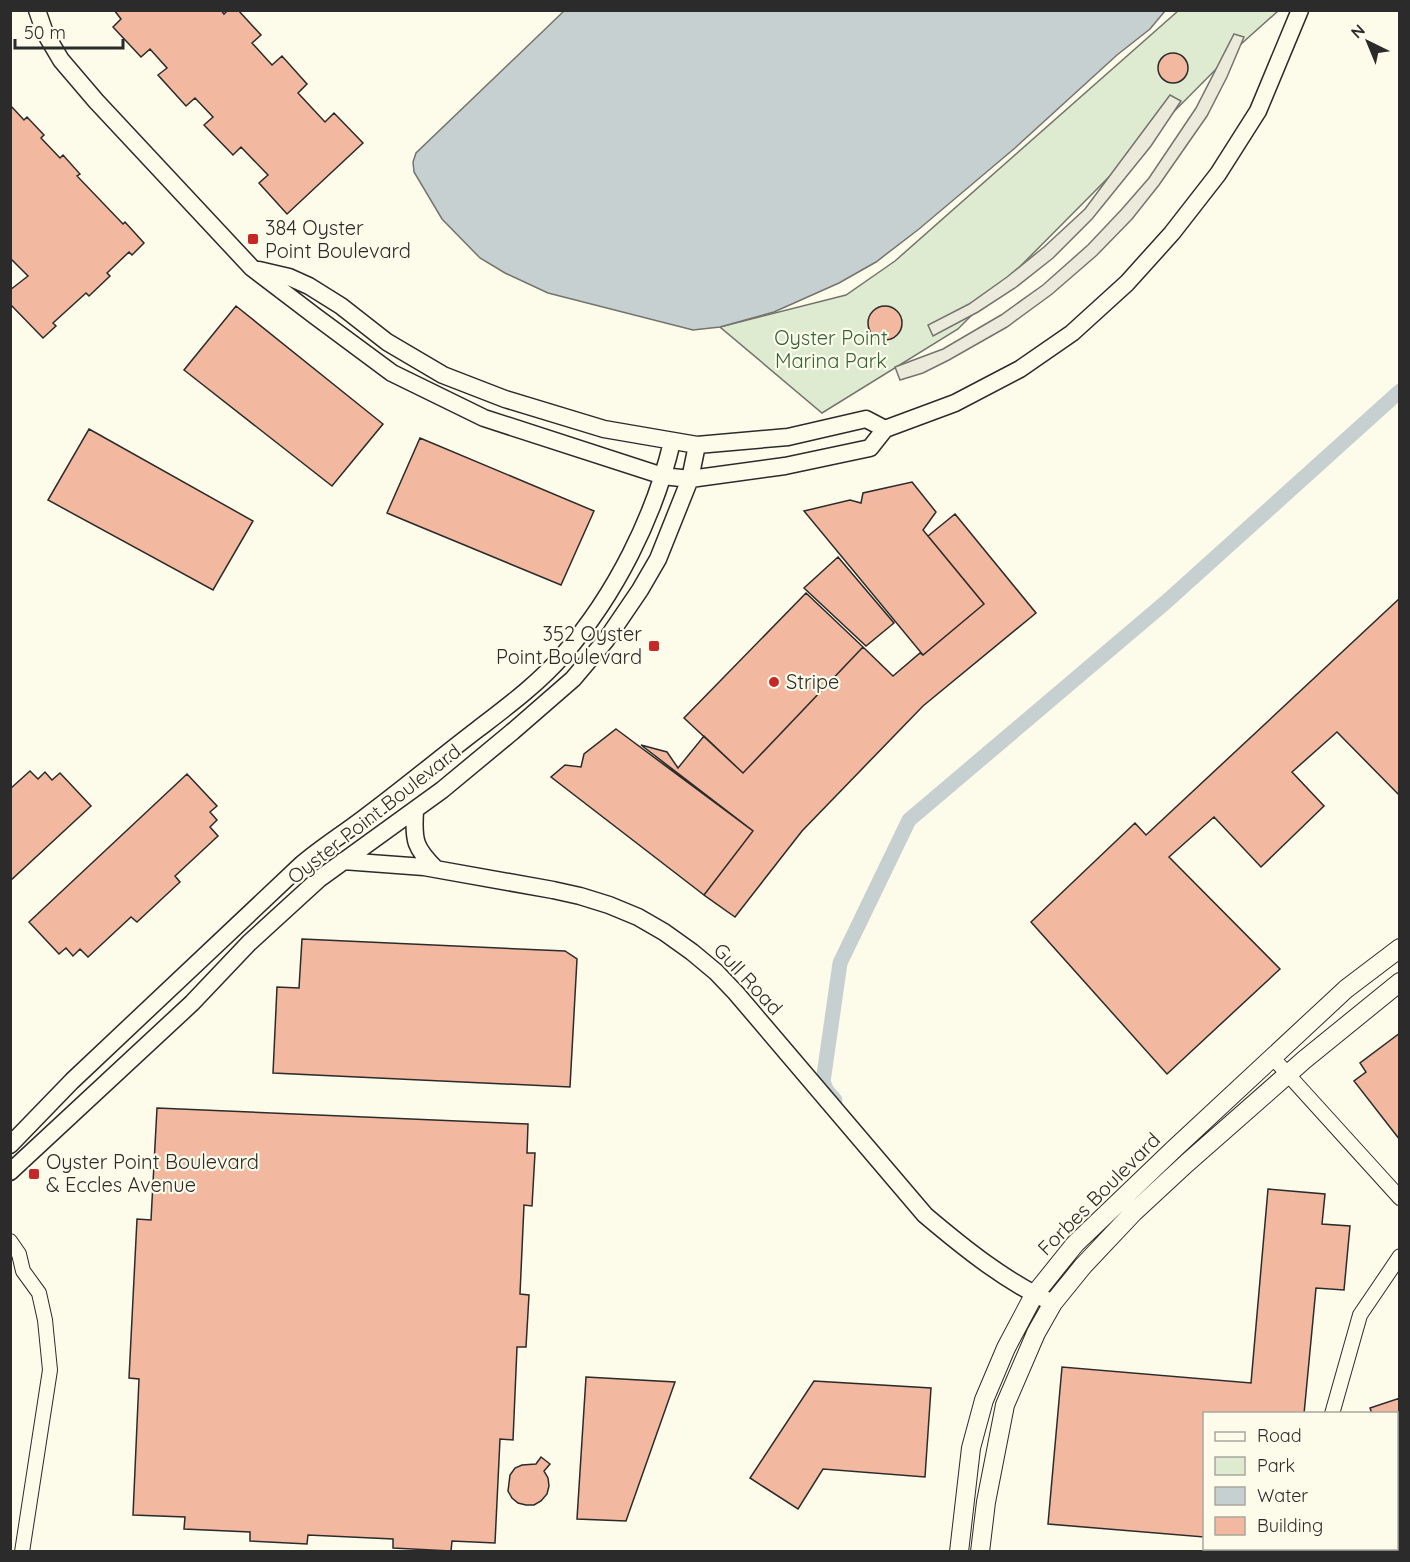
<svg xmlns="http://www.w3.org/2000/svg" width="1410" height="1562" font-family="Quicksand,sans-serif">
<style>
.green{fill:#deebd1;stroke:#74746e;stroke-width:1.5}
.parking{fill:#eceadb;stroke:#74746e;stroke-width:1.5}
.water{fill:#c7d0d0;stroke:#74746e;stroke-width:1.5}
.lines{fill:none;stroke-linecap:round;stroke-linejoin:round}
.canal{stroke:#c7d0d0;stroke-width:15}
.building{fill:#f2b8a0;stroke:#2b2b2b;stroke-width:1.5}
.minor-casing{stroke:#2b2b2b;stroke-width:16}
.tertiary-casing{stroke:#2b2b2b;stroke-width:19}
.secondary-casing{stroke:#2b2b2b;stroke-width:20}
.minor{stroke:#fdfbea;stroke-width:14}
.tertiary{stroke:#fdfbea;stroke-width:16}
.secondary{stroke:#fdfbea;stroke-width:18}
.poi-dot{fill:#c62828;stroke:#fdfbea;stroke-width:2}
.labels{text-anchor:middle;stroke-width:4.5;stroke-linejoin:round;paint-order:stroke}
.poi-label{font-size:20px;fill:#2b2b2b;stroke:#fdfbea;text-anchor:start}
.park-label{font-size:20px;fill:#34623c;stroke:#fdfbea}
.street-label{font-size:20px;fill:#2b2b2b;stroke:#fdfbea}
</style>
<rect width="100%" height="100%" fill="#fdfbea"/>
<!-- green -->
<path class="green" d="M 1178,11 L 1278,11 L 1240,45 L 958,329 L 822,413 L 720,327 L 846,295 L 895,261 Z"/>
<!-- parking -->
<path class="parking" d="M 1234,34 L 1244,37 L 1227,77 L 1207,116 L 1159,185 L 1132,219 L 1097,255 L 1052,294 L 1007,327 L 949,360 L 923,373 L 900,380 L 895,367 L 943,349 L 1001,315 L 1043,285 L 1088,245 L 1122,209 L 1149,178 L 1196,108 Z
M 1170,95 L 1181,101 L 1151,146 L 1092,219 L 1053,258 L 1015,288 L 978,312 L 933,336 L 928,325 L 969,304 L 1007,277 L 1044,247 L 1085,209 Z"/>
<!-- water -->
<path class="water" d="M 564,11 L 564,10 L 1165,11 L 1150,29 L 1117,55 L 1015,148 L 919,229 L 876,262 L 839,283 L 774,312 L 720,327 L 693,330 L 548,293 L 505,273 L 480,258 L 442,219 L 414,172 L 413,162 L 416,153 Z"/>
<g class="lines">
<!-- canal -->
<path class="canal" d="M 835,1100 L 827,1091 L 823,1082 L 840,963 L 909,820 L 1166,602 L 1400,391"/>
</g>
<!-- building -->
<path class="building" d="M 114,10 L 221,10 L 224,14 L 228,10 L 238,10 L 261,35 L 252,43 L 272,65 L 282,56 L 307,84 L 298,93 L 325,122 L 334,113 L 363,143 L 287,214 L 259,183 L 268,175 L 241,147 L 233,155 L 204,125 L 213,117 L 195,98 L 186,106 L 158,75 L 167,68 L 150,49 L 141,57 L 113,27 L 121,19 Z
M1158 68a15 15 0 1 1 30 0a15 15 0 1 1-30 0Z
M 10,105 L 24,120 L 27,117 L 44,135 L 41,138 L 60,158 L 63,155 L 80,174 L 77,176 L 123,224 L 125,222 L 144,243 L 132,255 L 129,252 L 107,273 L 110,276 L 89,296 L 86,293 L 53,323 L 56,326 L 43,338 L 10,304 L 10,290 L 28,276 L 10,258 Z
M868 323a17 17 0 1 1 34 0a17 17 0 1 1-34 0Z
M 236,306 L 383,424 L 332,486 L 184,370 Z
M 89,429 L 253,521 L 213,590 L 48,500 Z
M 420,438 L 594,511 L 561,585 L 387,513 Z
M 912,482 L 936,512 L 923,530 L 984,604 L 923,655 L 804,511 L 850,500 L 861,503 L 863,493 Z
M 955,514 L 1036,613 L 923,706 L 802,831 L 735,917 L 704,895 L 753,831 L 641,745 L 667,752 L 678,768 L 704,736 L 743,773 L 863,647 L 893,676 L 920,653 L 923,655 L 984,604 L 928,536 Z
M 838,557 L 894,623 L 866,646 L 804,588 Z
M 806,593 L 863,647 L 743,773 L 684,718 Z
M 1400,598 L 1400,796 L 1337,732 L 1292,772 L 1324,806 L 1261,867 L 1214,817 L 1169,857 L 1280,969 L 1167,1074 L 1031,922 L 1135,823 L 1146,835 Z
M 616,729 L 753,831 L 704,895 L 551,777 L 565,765 L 581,767 L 584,754 Z
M 30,771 L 38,779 L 45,772 L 52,780 L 60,773 L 91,806 L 10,881 L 10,789 Z
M 187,774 L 217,806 L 210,812 L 217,820 L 210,827 L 218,836 L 175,876 L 180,882 L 137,922 L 131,917 L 88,957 L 80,949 L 73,956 L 66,948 L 59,954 L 29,922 Z
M 302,939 L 565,951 L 577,959 L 570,1087 L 273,1073 L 277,987 L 299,988 Z
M 1400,1033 L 1400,1140 L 1354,1081 L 1366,1072 L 1360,1063 Z
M 157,1108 L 528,1124 L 527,1153 L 535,1153 L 532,1206 L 524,1205 L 520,1294 L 529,1295 L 526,1347 L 517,1347 L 513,1440 L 500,1439 L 495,1543 L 452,1541 L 451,1551 L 393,1548 L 393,1539 L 308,1535 L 307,1544 L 250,1541 L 250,1532 L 184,1529 L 185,1517 L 133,1515 L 139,1379 L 129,1378 L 137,1219 L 151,1220 Z
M 1268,1189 L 1325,1194 L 1322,1224 L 1350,1226 L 1344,1290 L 1316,1288 L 1304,1414 L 1204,1414 L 1204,1537 L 1048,1524 L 1062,1367 L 1251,1383 Z
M 586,1377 L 675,1382 L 626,1521 L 577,1519 Z
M 814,1381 L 931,1388 L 925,1477 L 823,1469 L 798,1509 L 750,1478 Z
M 1400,1398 L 1400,1431 L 1396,1432 L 1396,1414 L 1372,1414 L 1370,1408 Z
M 541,1457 L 550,1464 L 544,1471 L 548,1478 L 549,1486 L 547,1494 L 541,1501 L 534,1505 L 526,1505 L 518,1503 L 512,1498 L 508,1491 L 510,1475 L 515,1468 L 522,1465 L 536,1464 Z"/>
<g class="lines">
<defs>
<path id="minor" d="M 1273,1058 L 1400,1198
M 10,1241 L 19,1254 L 23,1271 L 39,1293 L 45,1320 L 50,1370 L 22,1552
M 1332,1414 L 1360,1315 L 1400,1256"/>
<path id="tertiary" d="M 37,10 L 45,33 L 61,60 L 96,101 L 252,268 L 315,316 L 392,373 L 484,418 L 663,476 L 690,479 L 785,466 L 870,448 L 885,429 L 955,403 L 1020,369 L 1072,333 L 1127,283 L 1172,233 L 1218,174 L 1258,111 L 1300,10
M 259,270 L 289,277 L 309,286 L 341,306 L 387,342 L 443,375 L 505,399 L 604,429 L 697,445 L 788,437 L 866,419 L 885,429
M 415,811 C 413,841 415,848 436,869
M 343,861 L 424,867 L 553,890 L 580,896 L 609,905 L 638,917 L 664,932 L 692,952 L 716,972 L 736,993 L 925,1215 C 964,1248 1006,1282 1053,1303
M 10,1145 L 72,1081 L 302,864 C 322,847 343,834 364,818 C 403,789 440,758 478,729 C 508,706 539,683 564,654 C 615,595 654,518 672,442
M 10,1172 L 192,1003 L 249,943 L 319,879 L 442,790 L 512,732 L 573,679 L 606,640 L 640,590 L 658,559 L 690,479 L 697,445"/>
<path id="secondary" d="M 959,1552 L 971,1448 L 984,1400 L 1006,1348 L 1034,1295 L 1075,1244 L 1174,1149 L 1346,989 L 1400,948
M 980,1552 L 986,1502 L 1005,1405 L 1036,1333 L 1053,1303 L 1083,1266 L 1133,1213 L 1187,1163 L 1304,1060 L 1400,982"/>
</defs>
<!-- minor casing -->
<use href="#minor" class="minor-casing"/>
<!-- tertiary casing -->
<use href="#tertiary" class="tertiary-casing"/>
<!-- secondary casing -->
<use href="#secondary" class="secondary-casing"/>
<!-- minor -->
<use href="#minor" class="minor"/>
<!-- tertiary -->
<use href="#tertiary" class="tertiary"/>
<!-- secondary -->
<use href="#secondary" class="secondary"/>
</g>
<!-- markers -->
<g class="poi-dot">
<rect x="247" y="233" width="12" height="12" rx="3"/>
<rect x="648" y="640" width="12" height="12" rx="3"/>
<circle cx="774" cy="682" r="6"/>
<rect x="28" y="1168" width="12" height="12" rx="3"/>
</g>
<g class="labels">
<!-- poi labels -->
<g class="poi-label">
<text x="265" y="235">384 Oyster<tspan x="265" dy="23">Point Boulevard</tspan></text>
<text x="642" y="641" text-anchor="end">352 Oyster<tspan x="642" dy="23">Point Boulevard</tspan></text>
<text x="786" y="689">Stripe</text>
<text x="46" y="1169">Oyster Point Boulevard<tspan x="46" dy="23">&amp; Eccles Avenue</tspan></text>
</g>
<!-- park labels -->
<g class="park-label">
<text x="831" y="345">Oyster Point<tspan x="831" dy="23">Marina Park</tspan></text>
</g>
<!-- street labels -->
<g class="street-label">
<text transform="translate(374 814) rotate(-38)" y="7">Oyster Point Boulevard</text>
<text transform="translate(748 979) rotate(47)" y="7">Gull Road</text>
<text transform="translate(1099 1194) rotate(-45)" y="7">Forbes Boulevard</text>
</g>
</g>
<!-- border -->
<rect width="1410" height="1562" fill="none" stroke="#2b2b2b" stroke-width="24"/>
<!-- legend -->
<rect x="1203" y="1412" width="195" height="138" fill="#fdfbea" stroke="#a9a89e" stroke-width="1.5"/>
<rect x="1215" y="1432" width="30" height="9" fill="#fdfbea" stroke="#a9a89e" stroke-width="1.5"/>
<text x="1257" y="1442" font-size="18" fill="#2b2b2b">Road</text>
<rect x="1215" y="1457" width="30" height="18" fill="#deebd1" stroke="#a9a89e" stroke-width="1.5"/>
<text x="1257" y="1472" font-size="18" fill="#2b2b2b">Park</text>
<rect x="1215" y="1487" width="30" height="18" fill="#c7d0d0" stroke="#a9a89e" stroke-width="1.5"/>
<text x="1257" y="1502" font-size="18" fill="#2b2b2b">Water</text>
<rect x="1215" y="1517" width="30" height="18" fill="#f2b8a0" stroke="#a9a89e" stroke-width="1.5"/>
<text x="1257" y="1532" font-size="18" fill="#2b2b2b">Building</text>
<!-- north arrow -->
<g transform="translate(1368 42) rotate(317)" stroke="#fdfbea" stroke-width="4.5" paint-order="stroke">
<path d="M0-4.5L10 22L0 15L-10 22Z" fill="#2b2b2b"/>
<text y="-9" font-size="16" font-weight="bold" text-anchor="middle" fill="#2b2b2b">N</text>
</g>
<!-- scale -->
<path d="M15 39v9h108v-9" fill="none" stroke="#2b2b2b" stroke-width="3"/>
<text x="24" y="39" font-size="18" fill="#2b2b2b" stroke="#fdfbea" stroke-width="4.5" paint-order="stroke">50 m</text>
</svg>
